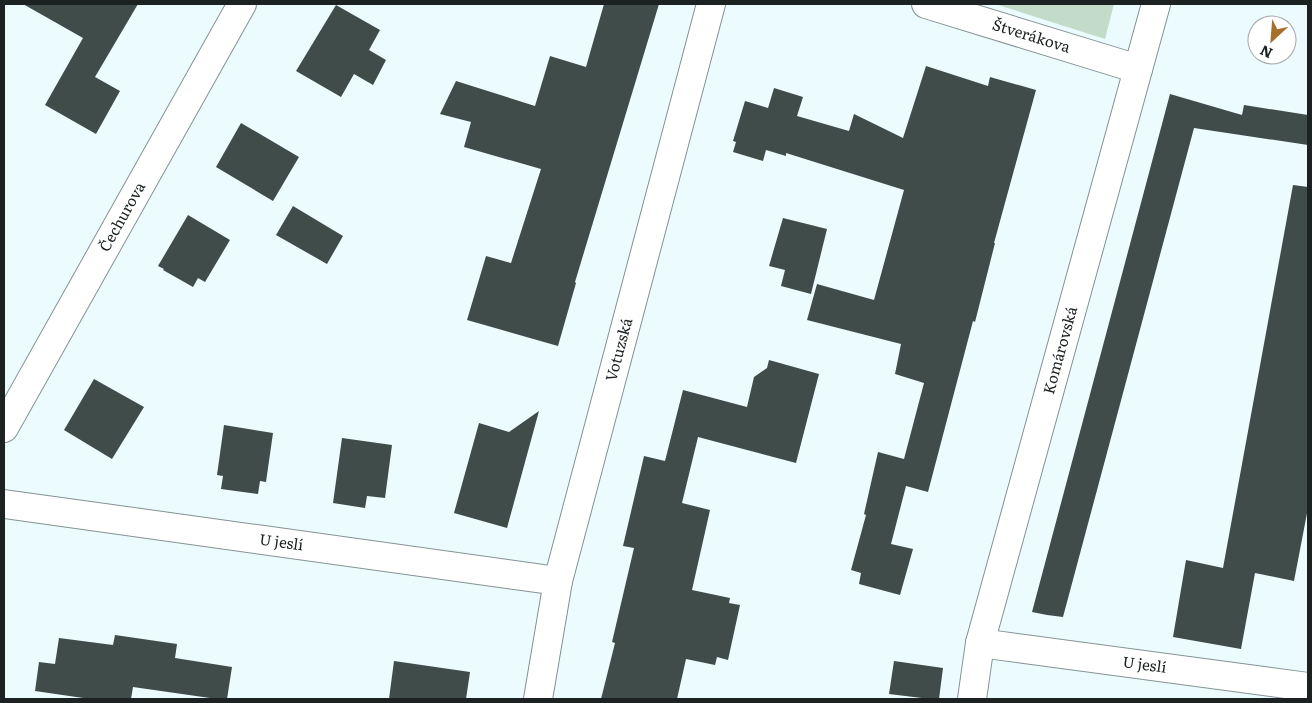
<svg xmlns="http://www.w3.org/2000/svg" width="1312" height="703" font-family="Literata,serif">
<style>
.green{fill:#c3dcc9}
.building{fill:#404c4a}
.lines{fill:none;stroke-linecap:round;stroke-linejoin:round}
.minor-casing{stroke:#849294;stroke-width:30}
.minor{stroke:#fff;stroke-width:28}
.labels{text-anchor:middle;stroke-width:5;stroke-linejoin:round;paint-order:stroke}
.street-label{font-size:15px;fill:#1c2122;stroke:#fff}
</style>
<rect width="100%" height="100%" fill="#ecfbfe"/>
<!-- green -->
<path class="green" d="M 995,4 L 1114,4 L 1105,39 Z"/>
<!-- building -->
<path class="building" d="M 23,4 L 138,4 L 95,77 L 120,91 L 96,134 L 45,105 L 83,38 Z
M 604,4 L 659,4 L 575,282 L 576,283 L 558,346 L 467,320 L 486,256 L 511,263 L 541,169 L 464,147 L 471,122 L 440,114 L 456,81 L 535,106 L 550,56 L 586,67 Z
M 336,5 L 380,30 L 369,50 L 386,60 L 373,85 L 354,74 L 341,97 L 296,71 Z
M 926,66 L 988,86 L 990,77 L 1036,90 L 994,243 L 995,243 L 975,322 L 973,321 L 928,492 L 906,486 L 891,544 L 913,549 L 900,595 L 859,584 L 861,573 L 851,570 L 866,515 L 864,514 L 878,452 L 904,459 L 924,383 L 895,374 L 901,344 L 807,320 L 817,284 L 874,300 L 904,190 L 786,153 L 786,156 L 766,150 L 763,161 L 733,152 L 736,142 L 733,141 L 745,101 L 768,108 L 774,88 L 803,97 L 797,116 L 849,131 L 854,114 L 903,138 Z
M 1170,94 L 1242,115 L 1244,105 L 1308,115 L 1308,145 L 1194,128 L 1063,617 L 1047,615 L 1032,612 Z
M 241,123 L 299,157 L 273,201 L 216,167 Z
M 1293,185 L 1308,187 L 1308,508 L 1294,581 L 1255,573 L 1241,649 L 1173,637 L 1186,560 L 1223,568 Z
M 293,206 L 343,236 L 327,264 L 276,235 Z
M 188,215 L 230,240 L 205,282 L 198,278 L 193,287 L 163,270 L 164,269 L 158,266 Z
M 783,218 L 827,229 L 811,294 L 781,286 L 785,270 L 769,266 Z
M 769,360 L 819,374 L 796,463 L 698,437 L 682,503 L 710,510 L 692,590 L 730,598 L 729,603 L 740,605 L 728,660 L 717,657 L 715,665 L 686,659 L 677,699 L 601,699 L 615,643 L 612,642 L 634,548 L 623,546 L 644,456 L 665,461 L 683,390 L 747,407 L 754,377 L 767,368 Z
M 94,379 L 144,407 L 112,459 L 64,430 Z
M 539,411 L 507,528 L 454,513 L 479,423 L 509,432 Z
M 224,425 L 273,433 L 266,482 L 260,481 L 258,494 L 221,489 L 223,476 L 217,475 Z
M 342,438 L 392,445 L 385,498 L 367,496 L 365,508 L 333,503 Z
M 115,635 L 177,644 L 175,658 L 232,667 L 227,699 L 217,699 L 133,687 L 131,699 L 90,699 L 35,691 L 39,662 L 55,664 L 59,638 L 113,645 Z
M 394,661 L 470,672 L 466,699 L 389,699 Z
M 894,661 L 943,668 L 939,699 L 930,699 L 889,694 Z"/>
<g class="lines">
<defs>
<g id="minor">
<path id="s1" d="M 926,4 L 1138,69"/>
<path id="s2" d="M 4,428 L 242,4"/>
<path id="s3" d="M 4,504 L 558,581"/>
<path id="s4" d="M 980,643 L 1308,687"/>
<path id="s5" d="M 538,699 L 558,581 L 711,4"/>
<path id="s6" d="M 972,699 L 980,643 L 1156,4"/>
</g>
</defs>
<!-- minor casing -->
<use href="#minor" class="minor-casing"/>
<!-- minor -->
<use href="#minor" class="minor"/>
</g>
<g class="labels">
<!-- street labels -->
<g class="street-label">
<text dy="5" stroke="none"><textPath href="#s1" startOffset="110">Štverákova</textPath></text>
<text dy="5" stroke="none"><textPath href="#s2" startOffset="242">Čechurova</textPath></text>
<text dy="5" stroke="none"><textPath href="#s5" startOffset="359">Votuzská</textPath></text>
<text dy="5" stroke="none"><textPath href="#s6" startOffset="360">Komárovská</textPath></text>
<text dy="5" stroke="none"><textPath href="#s3" startOffset="280">U jeslí</textPath></text>
<text dy="5" stroke="none"><textPath href="#s4" startOffset="166">U jeslí</textPath></text>
</g>
</g>
<!-- border -->
<rect width="1312" height="703" fill="none" stroke="#1c2122" stroke-width="10"/>
<!-- north arrow -->
<g transform="translate(1272 40) rotate(206)"><circle r="24" fill="#ffffff" stroke="#a4a6a7"/>
<path d="M0-4L9 19L0 12L-9 19Z" fill="#a76f2c"/>
<text y="-8" font-size="14" font-weight="bold" text-anchor="middle" fill="#1c2122">N</text>
</g>
</svg>
